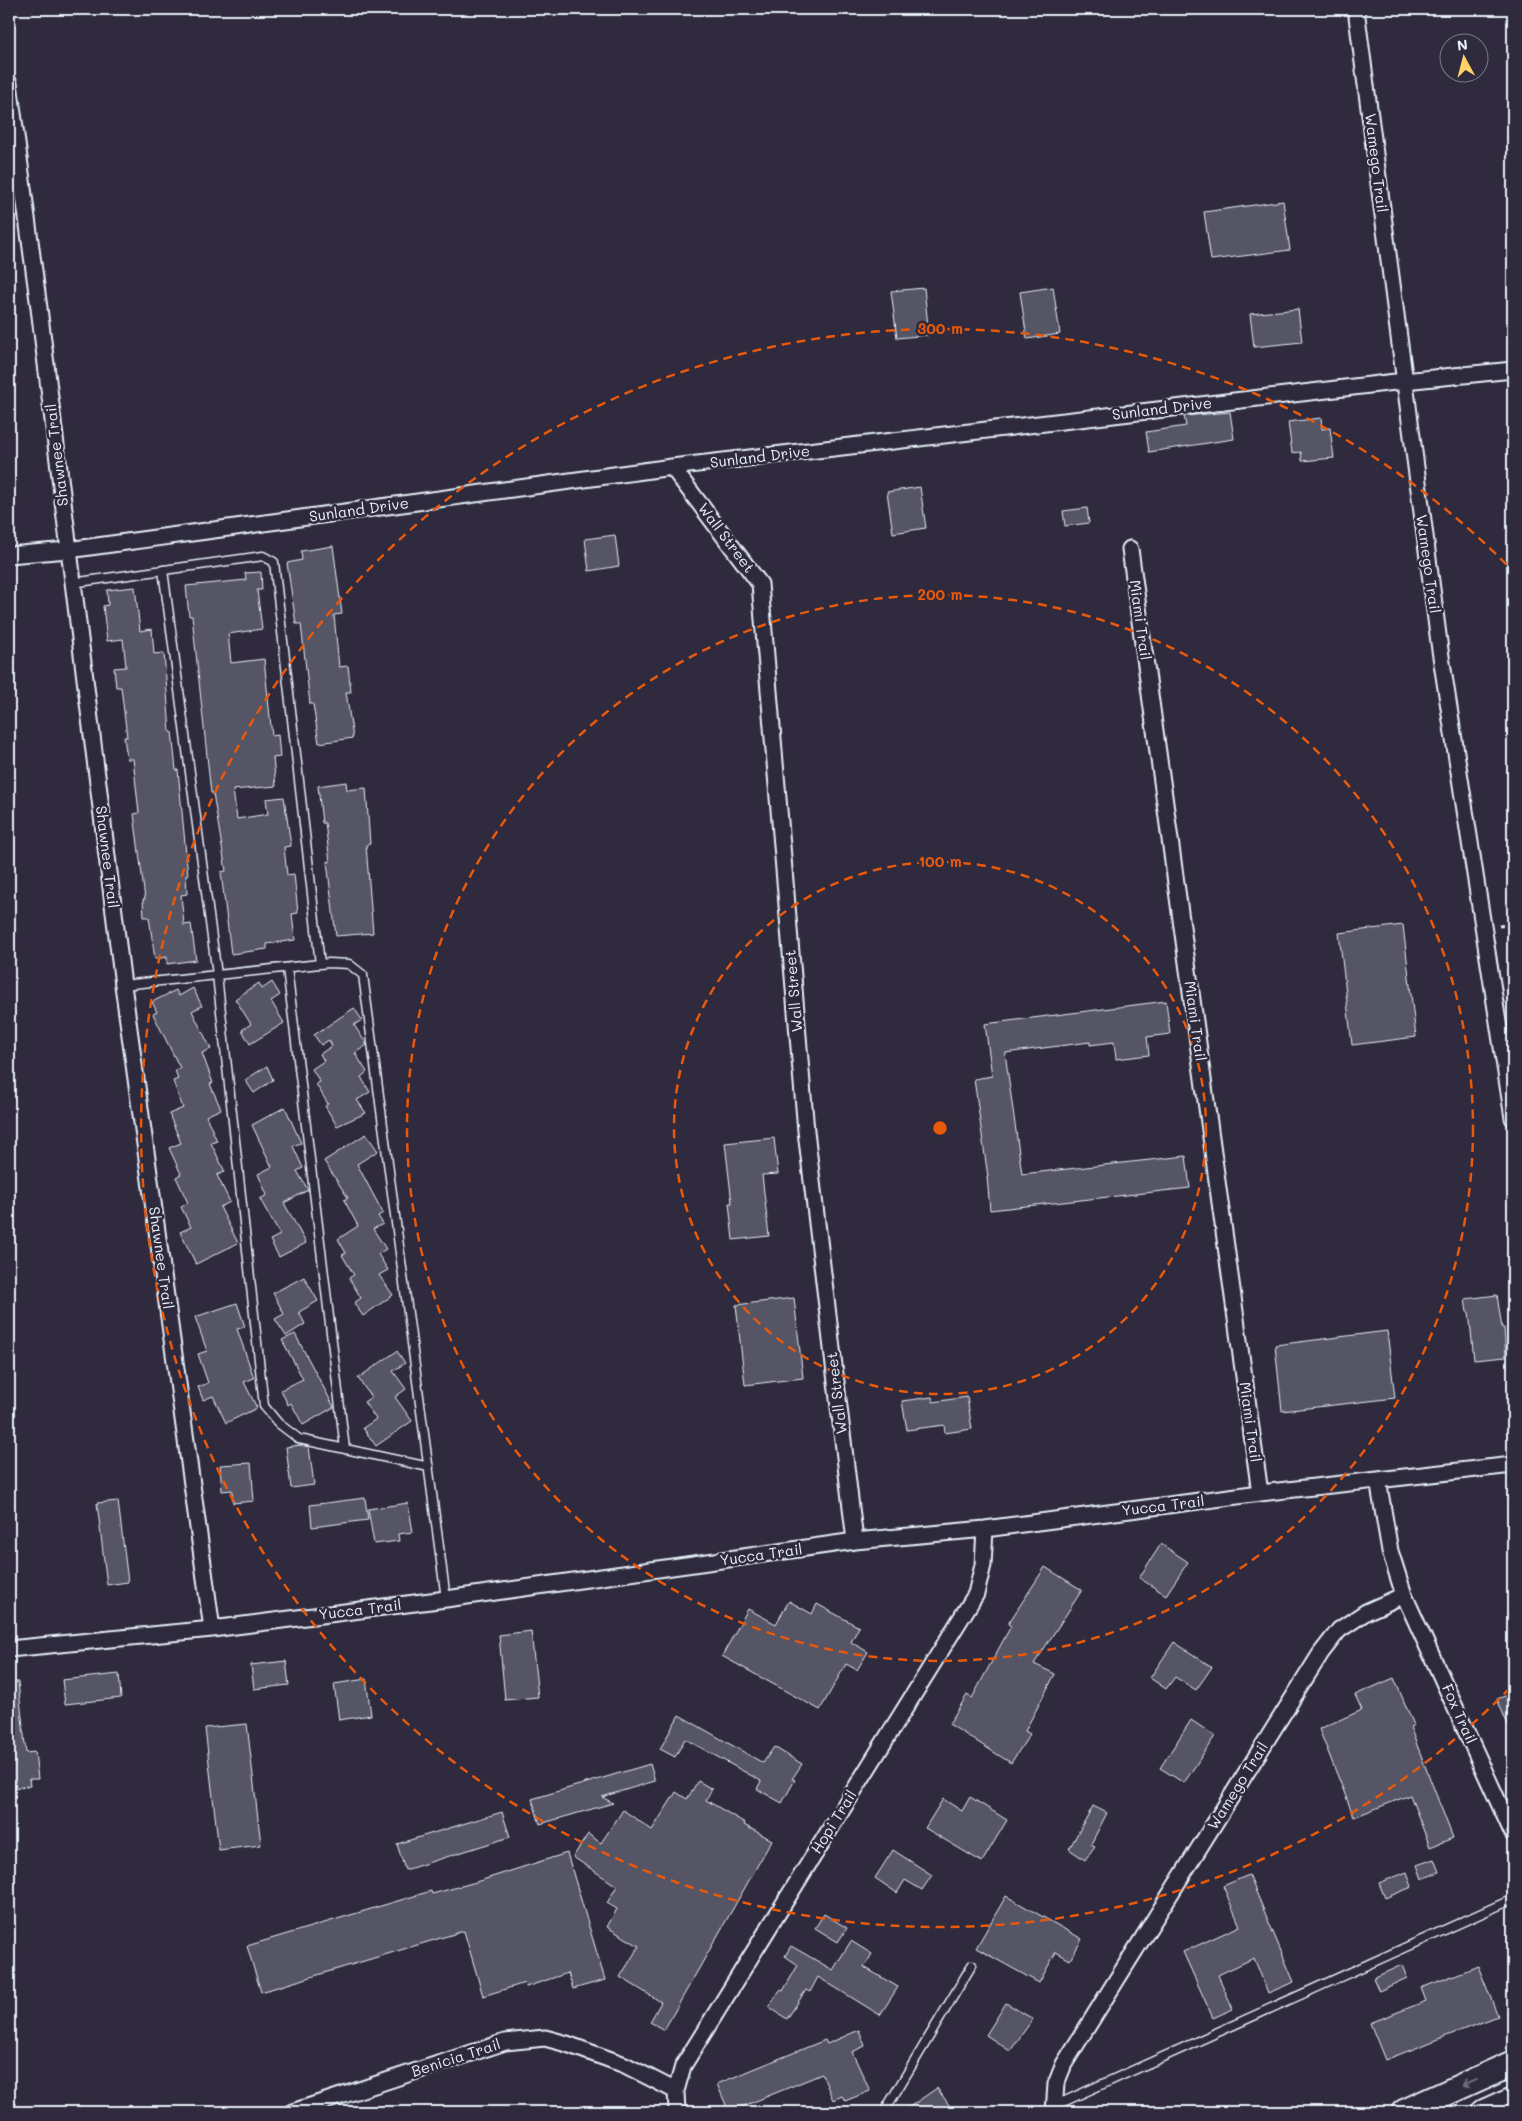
<svg xmlns="http://www.w3.org/2000/svg" width="1522" height="2121" font-family="Mali,sans-serif">
<style>
.building{fill:#575565;stroke:#e8f1f8}
.lines{fill:none;stroke-linecap:round;stroke-linejoin:round}
.service-casing{stroke:#e8f1f8;stroke-width:11}
.minor-casing{stroke:#e8f1f8;stroke-width:19}
.primary-casing{stroke:#e8f1f8;stroke-width:28}
.path{stroke:#e8f1f8;stroke-width:3;stroke-dasharray:4 4;stroke-linecap:butt}
.service{stroke:#2f2a3d;stroke-width:8}
.minor{stroke:#2f2a3d;stroke-width:15}
.primary{stroke:#2f2a3d;stroke-width:24}
.oneway{stroke:#70707e}
.ring{fill:none;stroke:#e8590c;stroke-width:2.5;stroke-dasharray:9 6}
.labels{text-anchor:middle;stroke-width:5;stroke-linejoin:round;paint-order:stroke}
.street-label{font-size:15px;fill:#e8f1f8;stroke:#2f2a3d}
.centre{fill:#e8590c;stroke:#2f2a3d;stroke-width:2.5}
.ring-label{font-size:15px;text-anchor:middle;font-weight:bold;fill:#e8590c;stroke:#2f2a3d;stroke-width:5;stroke-linejoin:round;paint-order:stroke}
</style>
<rect width="100%" height="100%" fill="#2f2a3d"/>
<filter id="ink" filterUnits="userSpaceOnUse"><feTurbulence type="fractalNoise" baseFrequency=".02" numOctaves="2"/><feDisplacementMap in="SourceGraphic" scale="10" xChannelSelector="R" yChannelSelector="G"/><feConvolveMatrix kernelMatrix="1 2 1 2 8 2 1 2 1" color-interpolation-filters="sRGB"/></filter>
<g filter="url(#ink)">
<!-- building -->
<path class="building" d="M 1283,201 L 1290,250 L 1211,260 L 1204,212 Z
M 1053,287 L 1060,334 L 1027,339 L 1020,292 Z
M 924,288 L 929,335 L 897,338 L 891,291 Z
M 1298,309 L 1302,342 L 1254,347 L 1250,314 Z
M 1230,412 L 1234,439 L 1149,452 L 1146,432 L 1186,426 L 1184,416 Z
M 1321,418 L 1322,429 L 1330,428 L 1334,458 L 1302,461 L 1301,452 L 1292,453 L 1288,422 Z
M 920,487 L 926,528 L 893,533 L 887,492 Z
M 1087,508 L 1089,523 L 1065,526 L 1063,511 Z
M 615,535 L 619,566 L 589,571 L 585,539 Z
M 333,546 L 342,614 L 334,615 L 339,667 L 348,666 L 351,692 L 346,692 L 353,738 L 319,743 L 313,704 L 310,704 L 301,624 L 296,624 L 287,563 L 302,560 L 301,551 Z
M 261,572 L 262,590 L 257,590 L 262,629 L 228,634 L 231,663 L 264,659 L 272,736 L 278,735 L 280,757 L 273,758 L 276,786 L 233,790 L 237,819 L 268,814 L 266,799 L 284,797 L 291,846 L 284,847 L 287,875 L 294,874 L 298,913 L 292,914 L 295,940 L 267,944 L 267,949 L 231,954 L 221,872 L 226,871 L 213,793 L 211,793 L 192,616 L 189,616 L 186,586 L 246,580 L 245,573 Z
M 135,587 L 140,631 L 152,629 L 154,654 L 164,653 L 170,732 L 172,732 L 176,770 L 178,770 L 188,875 L 186,875 L 187,894 L 181,895 L 184,925 L 191,924 L 196,960 L 167,964 L 167,957 L 155,959 L 149,917 L 144,917 L 143,899 L 145,899 L 134,814 L 139,813 L 133,759 L 127,759 L 124,737 L 127,737 L 121,687 L 116,687 L 114,668 L 126,667 L 123,639 L 107,641 L 103,606 L 108,605 L 107,590 Z
M 346,782 L 347,790 L 366,788 L 370,844 L 366,845 L 373,933 L 336,936 L 327,862 L 330,862 L 325,823 L 322,823 L 318,786 Z
M 1403,925 L 1416,1037 L 1352,1045 L 1339,933 Z
M 272,982 L 280,995 L 271,1001 L 284,1023 L 250,1044 L 242,1030 L 251,1024 L 235,999 L 259,983 L 262,989 Z
M 193,988 L 202,1006 L 192,1011 L 211,1049 L 202,1053 L 213,1083 L 210,1084 L 221,1109 L 206,1116 L 217,1141 L 211,1143 L 225,1172 L 217,1175 L 230,1202 L 220,1207 L 238,1243 L 196,1264 L 180,1232 L 191,1227 L 181,1207 L 188,1203 L 176,1177 L 181,1174 L 169,1148 L 181,1143 L 169,1114 L 183,1108 L 173,1081 L 178,1079 L 175,1070 L 180,1068 L 153,1014 L 157,1012 L 152,1002 L 176,990 L 179,996 Z
M 1166,1001 L 1170,1034 L 1147,1037 L 1149,1055 L 1116,1059 L 1114,1042 L 1090,1045 L 1090,1042 L 1005,1053 L 1022,1174 L 1186,1156 L 1190,1188 L 990,1210 L 987,1177 L 988,1177 L 974,1079 L 992,1076 L 985,1024 Z
M 354,1008 L 362,1020 L 354,1025 L 367,1045 L 355,1053 L 367,1072 L 361,1077 L 370,1092 L 357,1100 L 366,1113 L 337,1126 L 325,1106 L 328,1104 L 316,1084 L 320,1082 L 312,1069 L 324,1061 L 320,1054 L 332,1046 L 329,1040 L 321,1045 L 314,1035 Z
M 267,1066 L 273,1080 L 254,1093 L 245,1080 Z
M 285,1107 L 301,1143 L 293,1146 L 303,1168 L 297,1171 L 308,1190 L 284,1203 L 306,1243 L 279,1257 L 270,1240 L 280,1235 L 260,1199 L 267,1195 L 258,1174 L 272,1167 L 252,1125 Z
M 366,1134 L 378,1151 L 357,1164 L 383,1213 L 378,1216 L 383,1224 L 373,1229 L 386,1249 L 378,1254 L 388,1270 L 379,1275 L 393,1295 L 363,1316 L 354,1303 L 361,1298 L 349,1278 L 354,1275 L 342,1255 L 346,1253 L 338,1239 L 358,1226 L 344,1200 L 348,1198 L 324,1161 Z
M 774,1138 L 778,1174 L 762,1175 L 769,1236 L 733,1240 L 729,1203 L 732,1203 L 725,1143 Z
M 304,1277 L 318,1301 L 299,1312 L 305,1324 L 286,1336 L 275,1319 L 284,1314 L 273,1293 Z
M 1497,1295 L 1502,1328 L 1504,1328 L 1506,1357 L 1474,1360 L 1469,1312 L 1467,1312 L 1465,1299 Z
M 794,1298 L 803,1378 L 745,1385 L 736,1305 Z
M 237,1303 L 245,1327 L 237,1329 L 254,1378 L 244,1382 L 257,1408 L 226,1423 L 213,1396 L 203,1400 L 198,1387 L 208,1383 L 198,1354 L 207,1351 L 195,1317 Z
M 1387,1331 L 1395,1398 L 1282,1411 L 1275,1345 Z
M 295,1334 L 334,1407 L 303,1425 L 291,1403 L 288,1405 L 281,1390 L 303,1379 L 282,1340 Z
M 397,1351 L 405,1363 L 393,1371 L 406,1389 L 395,1397 L 412,1421 L 376,1446 L 363,1428 L 376,1419 L 364,1402 L 371,1397 L 358,1378 Z
M 932,1397 L 933,1402 L 967,1397 L 972,1429 L 945,1433 L 944,1425 L 907,1430 L 902,1401 Z
M 300,1445 L 309,1447 L 314,1485 L 291,1488 L 286,1447 Z
M 251,1463 L 254,1501 L 233,1503 L 232,1490 L 222,1491 L 220,1465 Z
M 365,1498 L 368,1520 L 312,1527 L 310,1505 Z
M 118,1501 L 128,1582 L 107,1585 L 97,1503 Z
M 408,1503 L 413,1532 L 398,1534 L 399,1541 L 374,1544 L 368,1509 Z
M 1161,1544 L 1188,1562 L 1166,1595 L 1139,1578 Z
M 1045,1567 L 1082,1590 L 1034,1664 L 1055,1674 L 1025,1731 L 1030,1734 L 1011,1763 L 949,1724 L 967,1695 L 972,1698 L 1011,1626 L 1008,1624 Z
M 789,1601 L 812,1614 L 817,1604 L 859,1627 L 851,1642 L 868,1652 L 857,1670 L 846,1664 L 820,1710 L 722,1656 L 748,1609 L 776,1624 Z
M 531,1631 L 538,1697 L 505,1700 L 499,1635 Z
M 1174,1642 L 1212,1667 L 1196,1690 L 1175,1677 L 1166,1689 L 1150,1678 Z
M 286,1661 L 289,1685 L 254,1689 L 251,1665 Z
M 119,1674 L 121,1698 L 65,1704 L 62,1680 Z
M 1394,1678 L 1414,1725 L 1410,1727 L 1453,1838 L 1430,1847 L 1410,1795 L 1354,1817 L 1319,1729 L 1362,1710 L 1355,1695 Z
M 366,1679 L 371,1715 L 339,1720 L 334,1684 Z
M 9,1682 L 18,1682 L 26,1753 L 35,1752 L 38,1779 L 29,1779 L 30,1786 L 9,1788 Z
M 1513,1693 L 1513,1737 L 1497,1699 Z
M 679,1715 L 763,1763 L 774,1747 L 802,1764 L 792,1779 L 795,1780 L 782,1803 L 757,1789 L 761,1781 L 685,1739 L 675,1757 L 660,1749 Z
M 1191,1720 L 1215,1736 L 1184,1783 L 1160,1768 Z
M 247,1724 L 261,1845 L 219,1850 L 205,1728 Z
M 650,1764 L 655,1781 L 602,1797 L 613,1803 L 540,1824 L 532,1799 Z
M 698,1781 L 712,1789 L 706,1800 L 745,1823 L 744,1825 L 772,1840 L 664,2030 L 650,2022 L 661,2002 L 620,1977 L 639,1946 L 607,1927 L 617,1909 L 607,1903 L 617,1886 L 573,1857 L 588,1834 L 601,1843 L 623,1810 L 652,1830 L 676,1792 L 687,1799 Z
M 970,1797 L 1007,1820 L 982,1862 L 925,1828 L 943,1799 L 962,1811 Z
M 1093,1806 L 1107,1813 L 1091,1844 L 1095,1846 L 1085,1860 L 1069,1849 Z
M 502,1812 L 510,1837 L 405,1870 L 397,1844 Z
M 893,1850 L 932,1875 L 922,1890 L 905,1880 L 897,1893 L 875,1878 Z
M 567,1853 L 605,1980 L 573,1989 L 568,1973 L 526,1987 L 525,1983 L 483,1996 L 464,1931 L 261,1992 L 247,1946 L 431,1891 L 432,1894 L 476,1882 Z
M 1434,1859 L 1439,1872 L 1422,1879 L 1417,1865 Z
M 1407,1872 L 1412,1887 L 1385,1898 L 1379,1883 Z
M 1249,1875 L 1294,1982 L 1268,1993 L 1254,1958 L 1218,1975 L 1233,2009 L 1213,2018 L 1183,1952 L 1240,1926 L 1223,1886 Z
M 1006,1896 L 1082,1939 L 1070,1960 L 1056,1952 L 1039,1983 L 976,1948 Z
M 824,1914 L 847,1928 L 838,1942 L 815,1928 Z
M 851,1941 L 872,1954 L 864,1967 L 898,1987 L 880,2015 L 818,1977 L 810,1992 L 806,1990 L 787,2019 L 769,2007 L 780,1990 L 783,1991 L 798,1965 L 785,1956 L 791,1946 L 833,1970 Z
M 1402,1965 L 1407,1978 L 1379,1991 L 1373,1978 Z
M 1478,1966 L 1498,2016 L 1385,2060 L 1370,2023 L 1426,2001 L 1421,1988 Z
M 1006,2003 L 1033,2019 L 1010,2051 L 986,2035 Z
M 859,2030 L 865,2046 L 852,2052 L 870,2091 L 845,2101 L 842,2096 L 833,2100 L 822,2074 L 729,2112 L 717,2084 L 825,2040 L 827,2044 Z
M 937,2088 L 954,2112 L 902,2112 Z"/>
<g class="lines">
<defs>
<path id="service" d="M 163,570 L 217,975 L 264,1406 L 278,1423 L 299,1439 L 429,1467
M 72,583 L 263,556 L 274,562 L 320,964
M 287,968 L 345,1449
M 123,985 L 329,963 L 349,964 L 363,975 L 446,1599
M 1054,2106 L 1513,1899
M 884,2112 L 972,1965"/>
<path id="minor" d="M 1356,9 L 1440,650 L 1513,1118
M 9,83 L 39,308 L 123,985 L 212,1629
M 672,467 L 760,584 L 806,1131 L 855,1541
M 1130,549 L 1260,1493
M 9,555 L 68,550 L 672,467 L 1404,381 L 1513,370
M 1404,1595 L 1513,1834
M 9,1649 L 212,1629 L 446,1599 L 855,1541 L 985,1529 L 1260,1493 L 1513,1465
M 292,2112 L 505,2042 L 545,2038 L 567,2044 L 625,2065 L 676,2091
M 677,2112 L 676,2091 L 683,2066 L 976,1594 L 983,1565 L 985,1529
M 1054,2112 L 1056,2084 L 1064,2064 L 1321,1653 L 1339,1630 L 1366,1612 L 1404,1595 L 1390,1551 L 1378,1480"/>
<path id="primary" d="M 1404,2112 L 1513,2063
M 1484,2112 L 1513,2099"/>
</defs>
<!-- service casing -->
<use href="#service" class="service-casing"/>
<!-- minor casing -->
<use href="#minor" class="minor-casing"/>
<!-- primary casing -->
<use href="#primary" class="primary-casing"/>
<!-- path -->
<path class="path" d="M 1499,926 L 1513,924"/>
<!-- service -->
<use href="#service" class="service"/>
<!-- minor -->
<use href="#minor" class="minor"/>
<!-- primary -->
<use href="#primary" class="primary"/>
</g>
<!-- one-way arrows -->
<defs><path id="oneway-shaft" d="M-6 0H5M1.5-3L5.5 0L1.5 3" fill="none" stroke-width="1.6" stroke-linecap="round" stroke-linejoin="round" transform="scale(1.25)"/></defs>
<use class="oneway" href="#oneway-shaft" transform="translate(1469 2083) rotate(156)"/>
</g>
<!-- distance rings -->
<g class="ring">
<circle cx="940" cy="1128" r="266"/>
<circle cx="940" cy="1128" r="533"/>
<path d="M1510 1688A799 799 0 1 1 1510 568"/>
</g>
<g class="labels">
<!-- street labels -->
<g class="street-label">
<text transform="translate(1376 163) rotate(83)" y="5">Wamego Trail</text>
<text transform="translate(1162 409) rotate(-7)" y="5">Sunland Drive</text>
<text transform="translate(57 455) rotate(-97)" y="5">Shawnee Trail</text>
<text transform="translate(760 457) rotate(-7)" y="5">Sunland Drive</text>
<text transform="translate(359 510) rotate(-8)" y="5">Sunland Drive</text>
<text transform="translate(726 538) rotate(53)" y="5">Wall Street</text>
<text transform="translate(1428 564) rotate(82)" y="5">Wamego Trail</text>
<text transform="translate(1140 620) rotate(82)" y="5">Miami Trail</text>
<text transform="translate(107 857) rotate(83)" y="5">Shawnee Trail</text>
<text transform="translate(794 991) rotate(-95)" y="5">Wall Street</text>
<text transform="translate(1195 1021) rotate(82)" y="5">Miami Trail</text>
<text transform="translate(161 1258) rotate(82)" y="5">Shawnee Trail</text>
<text transform="translate(837 1393) rotate(-97)" y="5">Wall Street</text>
<text transform="translate(1250 1422) rotate(82)" y="5">Miami Trail</text>
<text transform="translate(1163 1506) rotate(-7)" y="5">Yucca Trail</text>
<text transform="translate(761 1555) rotate(-8)" y="5">Yucca Trail</text>
<text transform="translate(360 1610) rotate(-7)" y="5">Yucca Trail</text>
<text transform="translate(1459 1714) rotate(66)" y="5">Fox Trail</text>
<text transform="translate(1238 1786) rotate(-58)" y="5">Wamego Trail</text>
<text transform="translate(834 1822) rotate(-58)" y="5">Hopi Trail</text>
<text transform="translate(456 2058) rotate(-18)" y="5">Benicia Trail</text>
</g>
</g>
<circle cx="940" cy="1128" r="8" class="centre"/>
<g class="ring-label">
<text x="940" y="334">300 m</text>
<text x="940" y="600">200 m</text>
<text x="940" y="867">100 m</text>
</g>
<!-- margin -->
<rect width="1522" height="2121" fill="none" stroke="#2f2a3d" stroke-width="30"/>
<rect x="15" y="15" width="1492" height="2091" fill="none" stroke="#e8f1f8" stroke-width="2" filter="url(#ink)"/>
<!-- north arrow -->
<g transform="translate(1464 58) rotate(353)"><circle r="24" fill="#2f2a3d" stroke="#797a88"/>
<path d="M0-4L9 19L0 12L-9 19Z" fill="#ffd166"/>
<text y="-8" font-size="14" font-weight="bold" text-anchor="middle" fill="#e8f1f8">N</text>
</g>
</svg>
